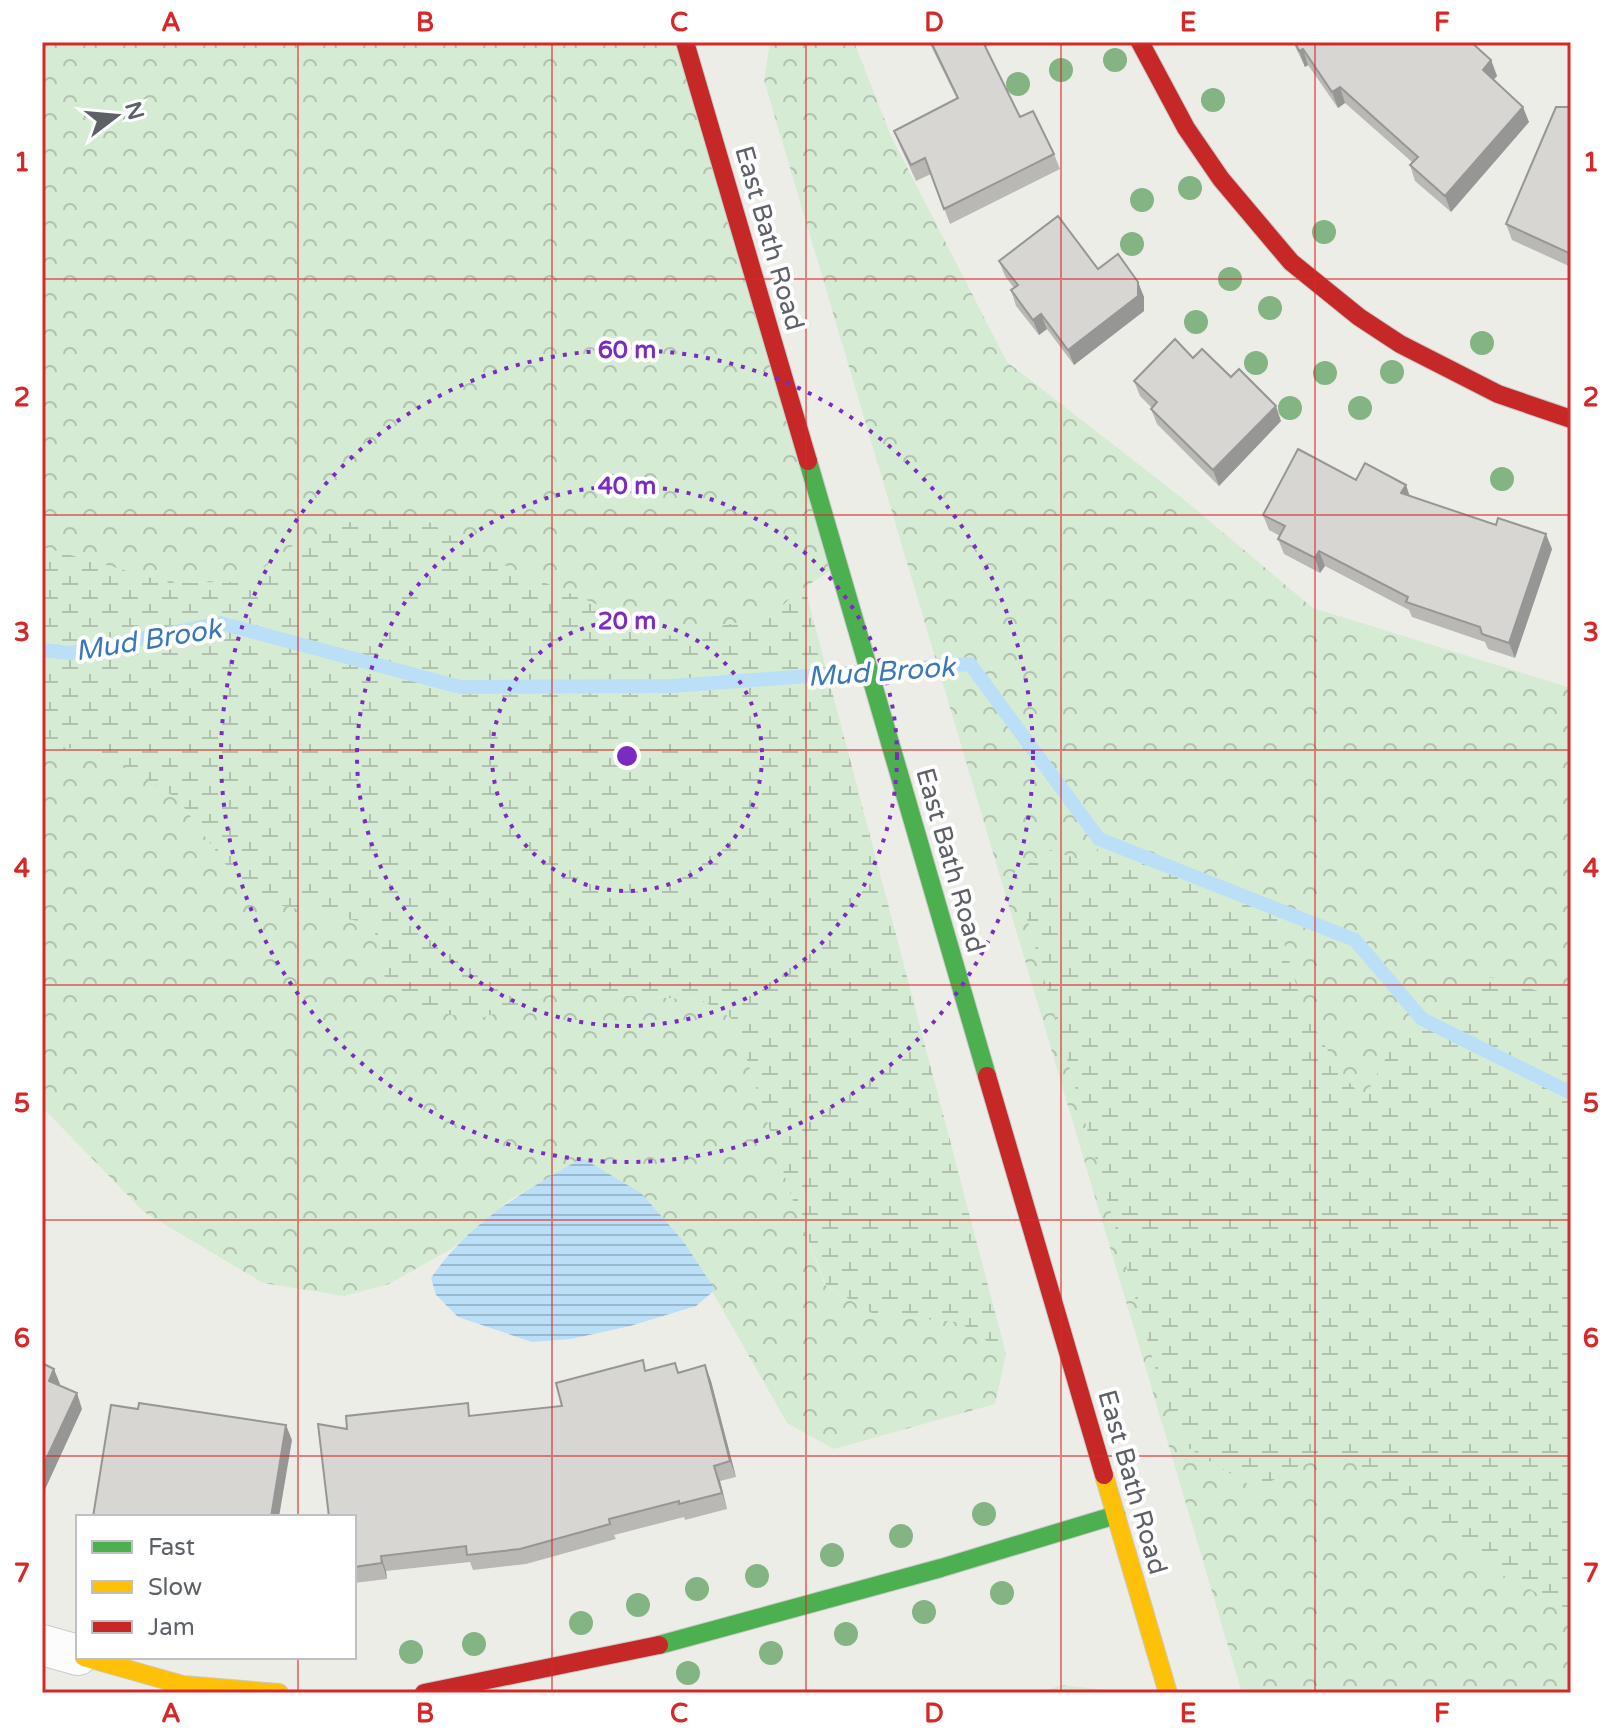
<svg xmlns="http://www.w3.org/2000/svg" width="1613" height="1735" font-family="'Varela Round',sans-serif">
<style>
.forest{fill:url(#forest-crowns)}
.wetland{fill:url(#wetland-marsh)}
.water{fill:url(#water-rules)}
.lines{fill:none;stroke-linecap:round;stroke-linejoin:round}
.stream{stroke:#bcdff8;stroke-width:14}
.street-casing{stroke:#cbcbca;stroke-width:42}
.fast-casing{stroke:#c9cac9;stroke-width:20}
.slow-casing{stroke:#c9cac9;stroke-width:20}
.jam-casing{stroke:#c9cac9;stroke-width:20}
.street{stroke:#fcfcfc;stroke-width:40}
.fast{stroke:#4caf50;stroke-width:18}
.slow{stroke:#ffc107;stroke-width:18}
.jam{stroke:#c62828;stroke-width:18}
.tree{fill:#84b384}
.wall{fill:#b9b8b5}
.shaded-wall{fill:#969694}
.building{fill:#d7d6d3;stroke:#969694;stroke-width:2}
.grid{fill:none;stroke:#d62828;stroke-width:2;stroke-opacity:0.55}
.ring{fill:none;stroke:#7b2cbf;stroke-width:4;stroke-dasharray:4 8}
.labels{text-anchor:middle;stroke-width:8;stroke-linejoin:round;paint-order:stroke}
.street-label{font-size:26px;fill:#5d6167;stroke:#fff}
.water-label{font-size:28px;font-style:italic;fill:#3b78b9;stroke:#fff}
.centre{fill:#7b2cbf;stroke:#fff;stroke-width:4}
.ring-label{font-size:24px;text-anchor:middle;font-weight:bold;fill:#7b2cbf;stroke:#fff;stroke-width:8;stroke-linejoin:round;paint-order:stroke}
.neatline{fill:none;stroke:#d62828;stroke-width:3}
.grid-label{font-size:26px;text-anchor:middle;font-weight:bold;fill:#d62828}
</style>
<defs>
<pattern id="forest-crowns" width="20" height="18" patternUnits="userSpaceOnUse" patternTransform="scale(2)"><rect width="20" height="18" fill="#d5ebd3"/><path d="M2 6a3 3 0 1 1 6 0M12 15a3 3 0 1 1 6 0" fill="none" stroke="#b0c2af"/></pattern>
<pattern id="wetland-marsh" width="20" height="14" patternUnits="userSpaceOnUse" patternTransform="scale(2)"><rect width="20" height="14" fill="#d5ebd3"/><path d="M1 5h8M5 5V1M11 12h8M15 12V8" fill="none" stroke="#b0c2af"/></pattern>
<pattern id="water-rules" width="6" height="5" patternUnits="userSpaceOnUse" patternTransform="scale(2)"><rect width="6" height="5" fill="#bcdff8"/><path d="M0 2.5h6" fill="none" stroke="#9cb8cd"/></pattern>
</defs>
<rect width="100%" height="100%" fill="#edede8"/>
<!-- forest -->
<path class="forest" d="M 42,42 L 685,42 L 838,565 L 791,597 L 774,616 L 661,637 L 600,606 L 482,556 L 426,520 L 291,547 L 245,582 L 169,583 L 42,547 Z
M 770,42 L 854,42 L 891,136 L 1007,362 L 1182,498 L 1313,608 L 1571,688 L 1571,1693 L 1242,1693 L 764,80 Z
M 42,743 L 106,755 L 178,799 L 245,891 L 263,902 L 374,924 L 386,983 L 479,1019 L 542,996 L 570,992 L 702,1000 L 735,1020 L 793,1201 L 825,1285 L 875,1315 L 959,1322 L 1006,1354 L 995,1404 L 834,1449 L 787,1423 L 684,1242 L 582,1159 L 511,1199 L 451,1249 L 389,1284 L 344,1296 L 263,1283 L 144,1212 L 42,1107 Z
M 1061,1685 L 1098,1689 L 1099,1693 L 1039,1693 Z"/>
<!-- wetland -->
<path class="wetland" d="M 426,520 L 482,556 L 600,606 L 661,637 L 774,616 L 791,597 L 805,588 L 1006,1354 L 959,1322 L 875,1315 L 826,1285 L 793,1201 L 734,1020 L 702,1000 L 570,992 L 542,996 L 479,1019 L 422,1010 L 386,983 L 373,924 L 263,902 L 245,891 L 178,799 L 106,755 L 42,743 L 42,547 L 169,583 L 245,582 L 291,547 L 353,521 Z
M 1099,839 L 1274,909 L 1303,1008 L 1342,1075 L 1364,1098 L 1399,1034 L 1485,976 L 1571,1000 L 1571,1611 L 1489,1568 L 1444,1528 L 1386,1491 L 1344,1454 L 1302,1465 L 1256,1489 L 1182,1444 L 1159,1381 L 1014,873 L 1050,850 L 1094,864 Z"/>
<!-- water -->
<path class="water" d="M 582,1158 L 641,1193 L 684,1242 L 715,1290 L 696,1306 L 630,1326 L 571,1339 L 532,1342 L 458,1317 L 436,1295 L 431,1278 C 470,1221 523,1192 582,1158 Z"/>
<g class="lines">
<!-- stream -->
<path class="stream" d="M 42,650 L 71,653 L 220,623 L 460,687 L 673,686 L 970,664 L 1099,839 L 1355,940 L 1422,1019 L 1571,1093"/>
<defs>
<path id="street" d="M 42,1645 L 78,1655"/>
<path id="fast" d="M 808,461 L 987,1076
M 659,1645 L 941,1568 L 1116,1515"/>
<path id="slow" d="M 1104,1475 L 1168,1693
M 84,1657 L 183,1685 L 279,1693"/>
<path id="jam" d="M 685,42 L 808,461
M 1140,42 L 1186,128 L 1221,179 L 1291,262 L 1359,317 L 1400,344 L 1498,394 L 1571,419
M 987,1076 L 1104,1475
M 424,1693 L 659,1645"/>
</defs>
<!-- street casing -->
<use href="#street" class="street-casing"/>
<!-- fast casing -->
<use href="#fast" class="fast-casing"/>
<!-- slow casing -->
<use href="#slow" class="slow-casing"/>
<!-- jam casing -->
<use href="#jam" class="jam-casing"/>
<!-- street -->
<use href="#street" class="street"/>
<!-- fast -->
<use href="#fast" class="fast"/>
<!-- slow -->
<use href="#slow" class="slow"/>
<!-- jam -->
<use href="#jam" class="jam"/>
</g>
<!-- trees -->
<g class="tree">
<circle cx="1115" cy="60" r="12"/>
<circle cx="1061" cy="70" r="12"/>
<circle cx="1018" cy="84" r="12"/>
<circle cx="1213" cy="100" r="12"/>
<circle cx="1190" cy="188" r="12"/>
<circle cx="1142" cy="200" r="12"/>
<circle cx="1324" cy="232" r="12"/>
<circle cx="1132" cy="244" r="12"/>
<circle cx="1230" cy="279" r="12"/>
<circle cx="1270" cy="308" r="12"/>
<circle cx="1196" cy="322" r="12"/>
<circle cx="1482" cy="343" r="12"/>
<circle cx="1256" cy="363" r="12"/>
<circle cx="1392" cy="372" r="12"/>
<circle cx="1325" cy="373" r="12"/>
<circle cx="1290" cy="408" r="12"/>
<circle cx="1360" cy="408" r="12"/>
<circle cx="1502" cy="479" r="12"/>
<circle cx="984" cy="1514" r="12"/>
<circle cx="901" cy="1536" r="12"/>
<circle cx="832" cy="1555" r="12"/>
<circle cx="757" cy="1576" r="12"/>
<circle cx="697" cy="1589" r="12"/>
<circle cx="1002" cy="1593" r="12"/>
<circle cx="638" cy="1605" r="12"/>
<circle cx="924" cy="1612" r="12"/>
<circle cx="581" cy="1623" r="12"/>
<circle cx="846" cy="1634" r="12"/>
<circle cx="474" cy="1644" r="12"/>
<circle cx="411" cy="1652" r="12"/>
<circle cx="771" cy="1653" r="12"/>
<circle cx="688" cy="1673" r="12"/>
</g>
<!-- wall -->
<path class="wall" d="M 929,42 L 995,42 L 985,47 L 1020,117 L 1054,154 L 1060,169 L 950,224 L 931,174 L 916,181 L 900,146 L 894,131 L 957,99 Z
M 1293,42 L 1471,42 L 1491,60 L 1497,76 L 1493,80 L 1529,122 L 1451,212 L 1415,181 L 1410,165 L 1412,162 L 1345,103 L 1338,108 L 1308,65 L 1305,67 Z
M 1571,107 L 1571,267 L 1512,240 L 1506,224 Z
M 999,261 L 1098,269 L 1138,282 L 1144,297 L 1144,311 L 1074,365 L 1047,329 L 1039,335 L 1016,306 L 1011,290 L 1014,288 L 1005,276 Z
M 1193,358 L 1231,377 L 1281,421 L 1219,486 L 1157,424 L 1151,409 L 1152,408 L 1140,396 L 1134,381 Z
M 1356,480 L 1406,485 L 1410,496 L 1552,549 L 1515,658 L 1488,649 L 1485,642 L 1412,617 L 1409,610 L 1325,566 L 1320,573 L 1284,554 L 1278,539 L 1280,536 L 1269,530 L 1263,515 Z
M 675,1363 L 678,1372 L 705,1365 L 711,1381 L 736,1477 L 720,1481 L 727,1509 L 685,1520 L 684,1517 L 614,1535 L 616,1539 L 526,1564 L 473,1570 L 470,1562 L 386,1571 L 387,1579 L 354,1583 L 354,1517 L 347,1429 L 562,1406 L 647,1370 Z"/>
<!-- shaded-wall -->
<path class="shaded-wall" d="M 1303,49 L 1308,65 L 1305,67 L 1299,51 Z
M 1491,60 L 1497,76 L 1488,86 L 1483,70 Z
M 1340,87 L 1345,103 L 1338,108 L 1332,92 Z
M 1523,107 L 1529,122 L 1451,212 L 1445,196 Z
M 1138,282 L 1144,297 L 1144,311 L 1074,365 L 1068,350 Z
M 1041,314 L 1047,329 L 1039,335 L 1033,320 Z
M 1276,406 L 1281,421 L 1219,486 L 1213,470 Z
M 1406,485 L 1411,501 L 1401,493 Z
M 1546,534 L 1552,549 L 1515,658 L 1509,643 Z
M 1319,551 L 1325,566 L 1320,573 L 1315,558 Z
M 705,1365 L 711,1381 L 736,1477 L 730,1461 Z
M 54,1369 L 60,1384 L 54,1396 L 49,1381 Z
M 77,1393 L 82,1409 L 42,1496 L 42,1468 Z
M 286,1425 L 292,1440 L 279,1517 L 271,1517 Z
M 714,1466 L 720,1481 L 727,1509 L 722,1493 Z
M 381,1556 L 386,1571 L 387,1579 L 382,1563 Z"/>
<!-- building -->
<path class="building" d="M 931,42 L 983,42 L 1020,117 L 1033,111 L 1054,154 L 944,209 L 925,158 L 911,165 L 894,131 L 958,98 Z
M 1295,42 L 1471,42 L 1491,60 L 1483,70 L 1523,107 L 1445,196 L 1410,165 L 1418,157 L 1340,87 L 1332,92 L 1303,49 L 1299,51 Z
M 1556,107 L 1571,107 L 1571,254 L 1506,224 Z
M 1058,216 L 1098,269 L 1118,254 L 1138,282 L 1138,296 L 1068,350 L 1041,314 L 1033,320 L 1011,290 L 1018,285 L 999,261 Z
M 1175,339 L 1193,358 L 1202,349 L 1231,377 L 1239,369 L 1276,406 L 1213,470 L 1151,409 L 1157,402 L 1134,381 Z
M 1298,449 L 1356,480 L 1365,463 L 1406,485 L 1401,493 L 1496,525 L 1498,518 L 1546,534 L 1509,643 L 1482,634 L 1480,627 L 1406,602 L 1408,597 L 1319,551 L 1315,558 L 1278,539 L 1285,526 L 1263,515 Z
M 643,1360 L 645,1371 L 675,1363 L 678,1373 L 705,1365 L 730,1461 L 714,1466 L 722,1493 L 679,1504 L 679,1501 L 609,1519 L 610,1524 L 520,1549 L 467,1555 L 466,1546 L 381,1556 L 382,1563 L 354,1567 L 354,1517 L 329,1517 L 318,1424 L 347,1429 L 346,1416 L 468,1403 L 469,1416 L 562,1406 L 556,1383 Z
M 42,1363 L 54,1369 L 49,1381 L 77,1393 L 42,1468 Z
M 139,1403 L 286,1425 L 271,1517 L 93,1517 L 111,1405 L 138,1409 Z"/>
<!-- grid -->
<path class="grid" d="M 298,42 L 298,1517M 552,42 L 552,1693M 806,42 L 806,1693M 1061,42 L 1061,1693M 1315,42 L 1315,1693M 42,279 L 1571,279M 42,515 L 1571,515M 42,750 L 1571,750M 42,985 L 1571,985M 42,1220 L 1571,1220M 42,1456 L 1571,1456M 298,1657 L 298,1693"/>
<!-- distance rings -->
<g class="ring">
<circle cx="627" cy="756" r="135"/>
<circle cx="627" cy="756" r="270"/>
<circle cx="627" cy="756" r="406"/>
</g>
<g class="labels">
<!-- street labels -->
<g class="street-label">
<text transform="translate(770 238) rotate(74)" y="9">East Bath Road</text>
<text transform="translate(951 860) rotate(74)" y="9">East Bath Road</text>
<text transform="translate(1133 1482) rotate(74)" y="9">East Bath Road</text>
</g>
<!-- water labels -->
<g class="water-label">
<text transform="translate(148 639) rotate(-9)" y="10">Mud Brook</text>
<text transform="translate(881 671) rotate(-4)" y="10">Mud Brook</text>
</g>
</g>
<circle cx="627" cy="756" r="12" class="centre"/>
<g class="ring-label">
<text x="627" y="358">60 m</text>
<text x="627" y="494">40 m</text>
<text x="627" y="629">20 m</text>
</g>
<!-- border -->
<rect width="1613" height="1735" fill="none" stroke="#ffffff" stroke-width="88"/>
<!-- legend -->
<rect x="76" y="1515" width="280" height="144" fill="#ffffff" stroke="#bec0c2" stroke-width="2"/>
<rect x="92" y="1541" width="40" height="12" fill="#4caf50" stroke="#bec0c2" stroke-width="2"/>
<text x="148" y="1555" font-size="24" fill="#5d6167">Fast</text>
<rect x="92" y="1581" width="40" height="12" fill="#ffc107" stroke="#bec0c2" stroke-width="2"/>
<text x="148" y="1595" font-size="24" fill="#5d6167">Slow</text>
<rect x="92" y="1621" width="40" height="12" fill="#c62828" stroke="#bec0c2" stroke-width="2"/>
<text x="148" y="1635" font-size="24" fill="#5d6167">Jam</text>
<!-- north arrow -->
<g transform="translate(116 116) rotate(74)" stroke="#ffffff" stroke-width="6" paint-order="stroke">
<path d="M0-6L14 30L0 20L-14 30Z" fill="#5d6167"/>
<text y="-12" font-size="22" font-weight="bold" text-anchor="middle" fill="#5d6167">N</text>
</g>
<rect x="44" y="44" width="1525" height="1647" class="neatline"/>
<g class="grid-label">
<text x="171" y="31">A</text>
<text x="425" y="31">B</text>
<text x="679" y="31">C</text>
<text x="934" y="31">D</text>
<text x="1188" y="31">E</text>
<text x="1442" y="31">F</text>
<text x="22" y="171">1</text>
<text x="1591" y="171">1</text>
<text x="22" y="406">2</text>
<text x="1591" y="406">2</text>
<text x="22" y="641">3</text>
<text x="1591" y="641">3</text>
<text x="22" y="877">4</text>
<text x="1591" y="877">4</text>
<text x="22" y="1112">5</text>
<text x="1591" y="1112">5</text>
<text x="22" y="1347">6</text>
<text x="1591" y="1347">6</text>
<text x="22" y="1582">7</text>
<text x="1591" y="1582">7</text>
<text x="171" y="1722">A</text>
<text x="425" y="1722">B</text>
<text x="679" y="1722">C</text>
<text x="934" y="1722">D</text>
<text x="1188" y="1722">E</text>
<text x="1442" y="1722">F</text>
</g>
</svg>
